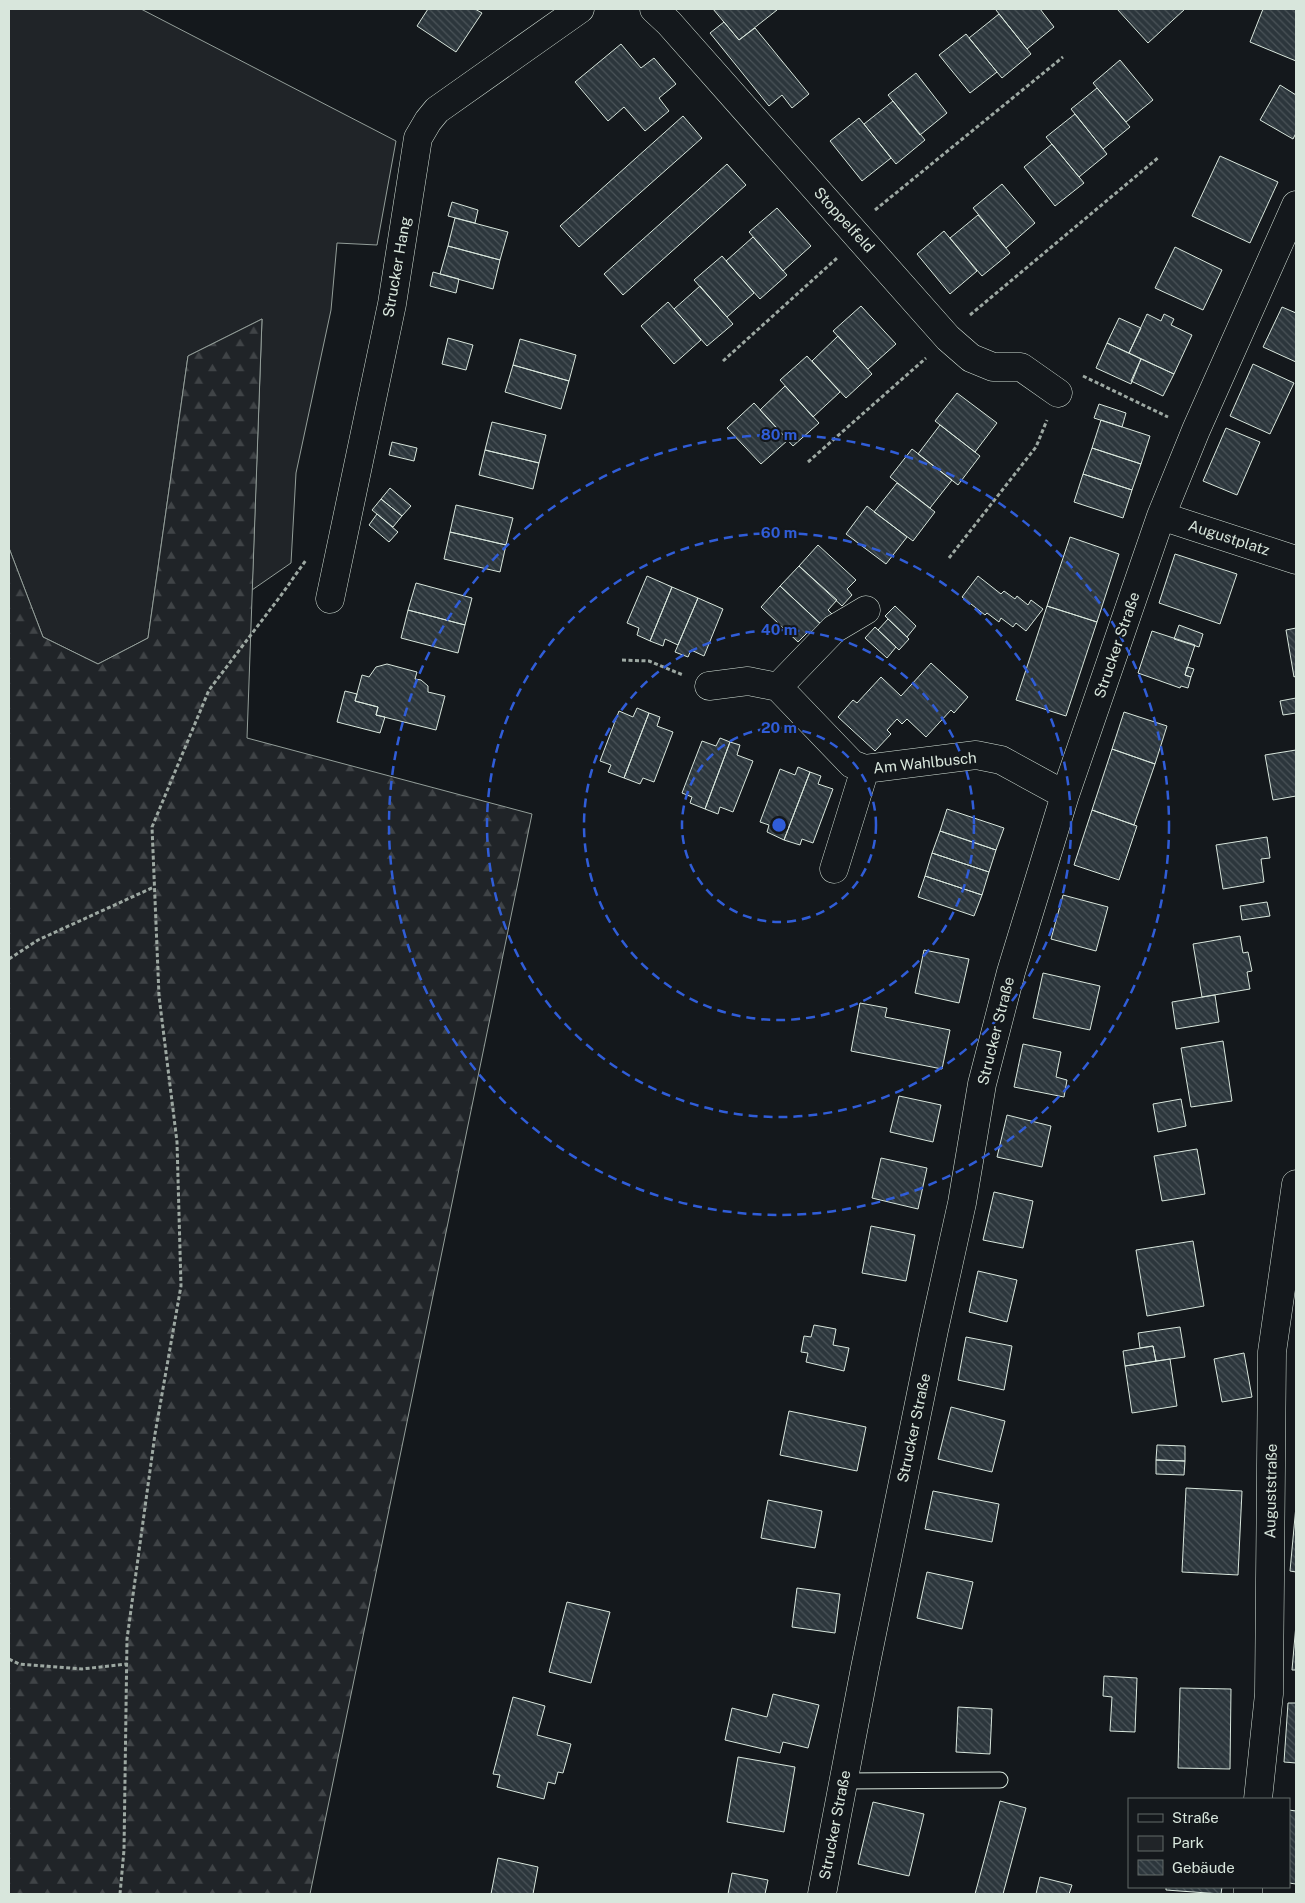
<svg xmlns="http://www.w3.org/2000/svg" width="1305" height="1903" font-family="'Public Sans',sans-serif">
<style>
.green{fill:#202428;stroke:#939e99}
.forest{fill:url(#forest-firs);stroke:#939e99}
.building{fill:url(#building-back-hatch);stroke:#d8e6dc}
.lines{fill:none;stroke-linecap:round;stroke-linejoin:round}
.service-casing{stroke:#d8e6dc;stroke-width:17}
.minor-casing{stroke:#d8e6dc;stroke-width:29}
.path{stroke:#9da8a2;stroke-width:3;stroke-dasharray:4 2.5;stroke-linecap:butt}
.service{stroke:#14181c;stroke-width:15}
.minor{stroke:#14181c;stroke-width:28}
.ring{fill:none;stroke:#305dd8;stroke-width:2.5;stroke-dasharray:9 6}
.labels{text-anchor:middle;stroke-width:4;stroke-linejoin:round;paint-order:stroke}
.street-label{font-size:15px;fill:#d8e6dc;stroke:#14181c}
.centre{fill:#305dd8;stroke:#14181c;stroke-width:2.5}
.ring-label{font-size:15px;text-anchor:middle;font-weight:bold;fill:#305dd8;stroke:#14181c;stroke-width:4;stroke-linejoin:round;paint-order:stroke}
</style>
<defs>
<pattern id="forest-firs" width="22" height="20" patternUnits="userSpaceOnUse" patternTransform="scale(1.25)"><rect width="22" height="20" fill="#202428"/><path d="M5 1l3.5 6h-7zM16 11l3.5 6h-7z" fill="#404447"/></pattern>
<pattern id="building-back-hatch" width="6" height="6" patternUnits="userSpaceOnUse" patternTransform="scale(1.25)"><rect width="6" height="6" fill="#2c363c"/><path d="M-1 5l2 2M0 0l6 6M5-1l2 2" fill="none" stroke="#4a5358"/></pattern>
</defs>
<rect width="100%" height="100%" fill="#14181c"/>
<!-- green -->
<path class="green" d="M 9,9 L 141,9 L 396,141 L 377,245 L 337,243 L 331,310 L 296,473 L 291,563 L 252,590 L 262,319 L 188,356 L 148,638 L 98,664 L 43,637 L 9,548 Z"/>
<!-- forest -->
<path class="forest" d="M 262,319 L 247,738 L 532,814 L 310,1894 L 9,1894 L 9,548 L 43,637 L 98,664 L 148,638 L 188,356 Z"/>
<!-- building -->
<path class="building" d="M 428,9 L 475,9 L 482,13 L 456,52 L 417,26 Z
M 713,9 L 776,9 L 777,10 L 739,40 Z
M 997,9 L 1040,9 L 1054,27 L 1027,49 L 996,10 Z
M 1117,9 L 1185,9 L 1148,43 Z
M 1263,9 L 1296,9 L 1296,61 L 1250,42 Z
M 999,14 L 1031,54 L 1002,78 L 969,38 Z
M 724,22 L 739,40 L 755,28 L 809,94 L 792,108 L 782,95 L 769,106 L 710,33 Z
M 966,34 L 997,72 L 970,93 L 939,55 Z
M 621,44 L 641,68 L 654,58 L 676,84 L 659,98 L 669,111 L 645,131 L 624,107 L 608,121 L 575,82 Z
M 1120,60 L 1153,100 L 1126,122 L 1093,83 Z
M 916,73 L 947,113 L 920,135 L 888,95 Z
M 1280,85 L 1296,95 L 1296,133 L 1293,139 L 1260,120 Z
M 1097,88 L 1130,127 L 1103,149 L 1071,109 Z
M 893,101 L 925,140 L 896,164 L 864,124 Z
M 1075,114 L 1107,154 L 1079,177 L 1046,137 Z
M 683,116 L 702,138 L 579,247 L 560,226 Z
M 859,118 L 891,158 L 862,181 L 830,141 Z
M 1052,144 L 1084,183 L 1055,206 L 1024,167 Z
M 1220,156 L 1278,182 L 1250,243 L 1192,216 Z
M 727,164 L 746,185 L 623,295 L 604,274 Z
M 1002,184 L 1035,223 L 1006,248 L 973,208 Z
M 452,202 L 478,210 L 475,223 L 448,216 Z
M 777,208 L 811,246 L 783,271 L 749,232 Z
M 978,215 L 1010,253 L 982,276 L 950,238 Z
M 455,218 L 508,232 L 500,260 L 448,246 Z
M 944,231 L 977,271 L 950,294 L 917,254 Z
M 753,237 L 787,275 L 760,299 L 726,261 Z
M 448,246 L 500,260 L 493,289 L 440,274 Z
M 1175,247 L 1222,270 L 1203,310 L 1155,288 Z
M 722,256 L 754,293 L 727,317 L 694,280 Z
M 433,272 L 459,279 L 456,293 L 430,286 Z
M 700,286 L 733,324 L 707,346 L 674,309 Z
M 668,302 L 701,340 L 674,364 L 641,326 Z
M 861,306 L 896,344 L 868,369 L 833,331 Z
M 1282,307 L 1296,313 L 1296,362 L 1263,347 Z
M 1147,314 L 1161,321 L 1164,314 L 1174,319 L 1171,325 L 1192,335 L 1174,374 L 1129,353 Z
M 1119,318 L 1141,328 L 1129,353 L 1107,343 Z
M 838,336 L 872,374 L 846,398 L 812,361 Z
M 448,338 L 473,345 L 466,370 L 442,364 Z
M 520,339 L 576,355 L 569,381 L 513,365 Z
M 1107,343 L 1141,359 L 1131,384 L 1096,368 Z
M 807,356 L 840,392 L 813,417 L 780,380 Z
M 1141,359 L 1174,374 L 1163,396 L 1131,381 Z
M 1253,364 L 1294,383 L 1270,434 L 1230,416 Z
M 513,365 L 569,381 L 561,409 L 505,392 Z
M 785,386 L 819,423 L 793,446 L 760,410 Z
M 957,393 L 997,423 L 975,452 L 935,421 Z
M 754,403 L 788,440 L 761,464 L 727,428 Z
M 1099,404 L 1126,413 L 1122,427 L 1094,418 Z
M 1101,420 L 1150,436 L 1141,464 L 1092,448 Z
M 492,422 L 546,435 L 539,463 L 485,450 Z
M 940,425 L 980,456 L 958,485 L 918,454 Z
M 1226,428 L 1260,442 L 1237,495 L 1203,481 Z
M 392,442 L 417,448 L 414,461 L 389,455 Z
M 1092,448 L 1141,464 L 1132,490 L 1083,474 Z
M 912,449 L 952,480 L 930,508 L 890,477 Z
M 485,450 L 539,463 L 533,489 L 479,475 Z
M 1083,474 L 1132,490 L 1123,518 L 1074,502 Z
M 897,483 L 935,512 L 913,541 L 874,512 Z
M 390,488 L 411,506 L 402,516 L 381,499 Z
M 381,499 L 402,516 L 393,527 L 372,510 Z
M 456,505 L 513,518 L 506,545 L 450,532 Z
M 867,506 L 907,537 L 886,564 L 846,534 Z
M 377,514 L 398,532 L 389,542 L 369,525 Z
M 450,532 L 506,545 L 500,572 L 444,559 Z
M 1070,537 L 1119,554 L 1097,622 L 1047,606 Z
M 818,545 L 856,580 L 847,589 L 852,595 L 842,606 L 799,566 Z
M 1175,554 L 1237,574 L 1220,624 L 1159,603 Z
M 799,566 L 837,600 L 828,610 L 833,615 L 823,626 L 780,586 Z
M 647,576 L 672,587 L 650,641 L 637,635 L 639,628 L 627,623 Z
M 978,576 L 1001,594 L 1004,591 L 1015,599 L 1017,596 L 1028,605 L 1031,600 L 1043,609 L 1026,631 L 1016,623 L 1013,627 L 1001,618 L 999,622 L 987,613 L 985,615 L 962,597 Z
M 416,583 L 472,598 L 465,625 L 408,610 Z
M 780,586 L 823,626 L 813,637 L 808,632 L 798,642 L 761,607 Z
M 672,587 L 698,598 L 678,645 L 665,639 L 663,646 L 650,641 Z
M 698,598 L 723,609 L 704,656 L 691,650 L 688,657 L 675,652 Z
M 895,606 L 916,626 L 907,637 L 885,616 Z
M 1047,606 L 1097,622 L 1066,716 L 1016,700 Z
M 408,610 L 465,625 L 458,653 L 401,638 Z
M 888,619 L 909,639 L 899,650 L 878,630 Z
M 1179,625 L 1203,634 L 1199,647 L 1174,639 Z
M 875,627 L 896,647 L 887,658 L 865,638 Z
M 1296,628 L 1296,676 L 1294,677 L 1286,630 Z
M 1152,631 L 1195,645 L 1185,675 L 1191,677 L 1188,688 L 1181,686 L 1180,688 L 1138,673 Z
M 931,663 L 968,697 L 954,713 L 951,710 L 926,737 L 907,719 L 902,724 L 897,719 L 887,730 L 891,734 L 875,751 L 838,717 L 853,700 L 857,703 L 881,677 L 901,696 Z
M 387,664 L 417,672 L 415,679 L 421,680 L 428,686 L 428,692 L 445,696 L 436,730 L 376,715 L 378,707 L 355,701 L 362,675 L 369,677 L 376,667 Z
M 1187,667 L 1194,669 L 1191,677 L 1185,675 Z
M 345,691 L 357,694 L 355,701 L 378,707 L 376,715 L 385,717 L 380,733 L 337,722 Z
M 1296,698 L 1296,713 L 1283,715 L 1280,701 Z
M 637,708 L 649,713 L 624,778 L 608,772 L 611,765 L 600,761 L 619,711 L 633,717 Z
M 1124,712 L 1167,726 L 1155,764 L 1112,749 Z
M 649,713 L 660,717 L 657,726 L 673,732 L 654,782 L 643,778 L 640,784 L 624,778 Z
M 720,738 L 730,742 L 705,809 L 690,803 L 692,797 L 682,793 L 702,741 L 716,746 Z
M 730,742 L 740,745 L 737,755 L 753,761 L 733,812 L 720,807 L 718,814 L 705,809 Z
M 1112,749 L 1155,764 L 1134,825 L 1092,810 Z
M 1296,750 L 1296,796 L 1273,800 L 1265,755 Z
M 798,767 L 810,772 L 784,840 L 767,832 L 769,825 L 760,822 L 780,769 L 795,775 Z
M 810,772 L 821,776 L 818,784 L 833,789 L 813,843 L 802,839 L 800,845 L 784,840 Z
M 947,809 L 1004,828 L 996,850 L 940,831 Z
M 1092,810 L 1137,826 L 1119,880 L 1074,865 Z
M 940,831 L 996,850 L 989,872 L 932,853 Z
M 1267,837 L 1270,858 L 1261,859 L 1264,882 L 1223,889 L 1216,845 Z
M 932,853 L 989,872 L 982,895 L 925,876 Z
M 925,876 L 982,895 L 974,916 L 918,897 Z
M 1063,895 L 1108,907 L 1096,951 L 1051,939 Z
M 1267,902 L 1270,916 L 1242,920 L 1240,906 Z
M 1240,936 L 1243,953 L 1248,952 L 1252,971 L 1247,972 L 1250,989 L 1202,997 L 1193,944 Z
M 924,950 L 969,959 L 959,1003 L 915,993 Z
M 1043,973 L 1100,986 L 1090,1030 L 1033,1018 Z
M 1215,995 L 1219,1022 L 1176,1029 L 1172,1002 Z
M 860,1003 L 887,1008 L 885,1017 L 950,1030 L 942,1069 L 851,1051 Z
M 1223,1041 L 1232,1101 L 1191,1107 L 1181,1048 Z
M 1023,1044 L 1061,1052 L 1056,1077 L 1067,1080 L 1064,1097 L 1014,1087 Z
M 899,1096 L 941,1105 L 933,1142 L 890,1132 Z
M 1181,1099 L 1186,1126 L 1158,1132 L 1153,1104 Z
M 1007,1115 L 1051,1126 L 1042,1167 L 997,1157 Z
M 1197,1149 L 1205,1194 L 1162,1201 L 1154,1156 Z
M 881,1158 L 927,1168 L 918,1209 L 872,1198 Z
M 994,1192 L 1033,1201 L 1023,1248 L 983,1240 Z
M 871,1226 L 915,1235 L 906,1281 L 862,1273 Z
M 1193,1241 L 1204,1306 L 1147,1316 L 1136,1250 Z
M 978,1271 L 1017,1280 L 1007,1322 L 969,1312 Z
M 814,1325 L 836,1329 L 833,1345 L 849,1348 L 844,1371 L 806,1362 L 808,1353 L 801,1352 L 804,1336 L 811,1337 Z
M 1180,1327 L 1185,1357 L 1156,1361 L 1153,1346 L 1140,1348 L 1138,1333 Z
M 966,1337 L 1012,1346 L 1004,1390 L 958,1380 Z
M 1153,1346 L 1156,1361 L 1125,1366 L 1123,1351 Z
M 1244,1353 L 1252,1397 L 1222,1402 L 1214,1359 Z
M 1170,1359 L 1177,1406 L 1132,1413 L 1125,1366 Z
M 951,1407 L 1005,1421 L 992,1472 L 938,1459 Z
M 789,1411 L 866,1427 L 857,1471 L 780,1455 Z
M 1157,1445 L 1185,1446 L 1185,1461 L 1156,1460 Z
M 1156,1460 L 1185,1461 L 1184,1475 L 1156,1474 Z
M 1186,1488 L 1242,1491 L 1238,1575 L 1182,1572 Z
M 933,1491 L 999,1504 L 992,1542 L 925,1529 Z
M 768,1500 L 822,1511 L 815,1548 L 761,1538 Z
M 1296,1506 L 1296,1572 L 1290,1571 Z
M 927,1572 L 973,1582 L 962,1629 L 917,1618 Z
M 797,1588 L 840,1594 L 835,1633 L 792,1627 Z
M 567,1602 L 610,1612 L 591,1683 L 549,1672 Z
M 1296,1624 L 1296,1670 L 1292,1670 Z
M 1104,1676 L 1137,1678 L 1135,1732 L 1110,1731 L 1112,1697 L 1103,1696 Z
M 1180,1688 L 1231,1689 L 1230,1769 L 1178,1768 Z
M 773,1694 L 819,1705 L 808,1748 L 783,1742 L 780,1753 L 725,1740 L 732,1708 L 767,1717 Z
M 513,1697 L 545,1706 L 537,1735 L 571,1744 L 563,1773 L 558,1772 L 555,1784 L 548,1782 L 544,1799 L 497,1787 L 500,1775 L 493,1774 Z
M 1288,1703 L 1296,1703 L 1296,1763 L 1284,1762 Z
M 958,1707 L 992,1709 L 990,1754 L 956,1752 Z
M 738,1757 L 795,1767 L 784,1832 L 727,1822 Z
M 1000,1801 L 1026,1808 L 1003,1894 L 975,1894 Z
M 873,1802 L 924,1814 L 909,1876 L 858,1864 Z
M 1289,1810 L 1296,1811 L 1296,1884 L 1289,1883 Z
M 498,1858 L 538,1867 L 533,1894 L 491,1894 Z
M 732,1873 L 768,1880 L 765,1894 L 728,1894 Z
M 1040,1877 L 1072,1885 L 1069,1894 L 1036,1894 Z
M 1166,1887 L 1222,1887 L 1221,1894 L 1166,1890 Z"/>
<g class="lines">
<defs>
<path id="service" d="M 843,1781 L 1000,1780"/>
<path id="minor" d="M 654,9 L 669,23 L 948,338 L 971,358 L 993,367 L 1021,367 L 1058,393
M 1161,516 L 1296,560
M 330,599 L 392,304 L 418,138 L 428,121 L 437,110 L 580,9
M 709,686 L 748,681 L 778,687 L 852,764 L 865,769 L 976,755 L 1001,760 L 1065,795
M 778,687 L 834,629 L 866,610
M 834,869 L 865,769
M 1258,1799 L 1269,1694 L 1272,1352 L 1296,1184
M 822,1894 L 865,1668 L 934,1330 L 962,1203 L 982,1084 L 1011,972 L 1065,795 L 1161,516 L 1196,430 L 1296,205
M 1248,1894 L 1248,1887"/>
</defs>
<!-- service casing -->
<use href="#service" class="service-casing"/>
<!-- minor casing -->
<use href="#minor" class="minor-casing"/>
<!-- path -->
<path class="path" d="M 875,210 L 1063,57
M 970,315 L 1159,157
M 723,361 L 837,258
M 1083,376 L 1168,417
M 808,462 L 926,358
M 949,558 L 1036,447 L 1047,420
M 622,660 L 649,661 L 683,675
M 9,959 L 38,940 L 154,887
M 9,1659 L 19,1664 L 82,1669 L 127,1664
M 120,1894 L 124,1850 L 127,1639 L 155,1434 L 181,1286 L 177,1142 L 159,996 L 152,827 L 209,690 L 282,594 L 306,560"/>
<!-- service -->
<use href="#service" class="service"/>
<!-- minor -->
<use href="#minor" class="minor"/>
</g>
<!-- distance rings -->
<g class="ring">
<circle cx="779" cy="825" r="97"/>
<circle cx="779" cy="825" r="195"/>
<circle cx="779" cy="825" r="292"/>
<circle cx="779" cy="825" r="390"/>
</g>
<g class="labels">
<!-- street labels -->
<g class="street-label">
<text transform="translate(844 220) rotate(48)" y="5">Stoppelfeld</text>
<text transform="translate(397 267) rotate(-80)" y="5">Strucker Hang</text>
<text transform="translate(1229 538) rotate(18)" y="5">Augustplatz</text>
<text transform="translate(1117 645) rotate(-71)" y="5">Strucker Straße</text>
<text transform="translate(925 763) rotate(-6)" y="5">Am Wahlbusch</text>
<text transform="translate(996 1031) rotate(-76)" y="5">Strucker Straße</text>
<text transform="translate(914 1428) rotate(-78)" y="5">Strucker Straße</text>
<text transform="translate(1271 1491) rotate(-89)" y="5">Auguststraße</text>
<text transform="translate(835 1825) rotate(-79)" y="5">Strucker Straße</text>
</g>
</g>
<circle cx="779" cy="825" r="8" class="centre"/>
<g class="ring-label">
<text x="779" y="440">80 m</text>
<text x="779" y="538">60 m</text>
<text x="779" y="635">40 m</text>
<text x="779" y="733">20 m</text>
</g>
<!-- border -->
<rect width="1305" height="1903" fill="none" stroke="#d8e6dc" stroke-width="20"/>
<!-- legend -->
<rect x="1128" y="1798" width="162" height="90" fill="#14181c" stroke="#626a69"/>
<rect x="1138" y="1814" width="25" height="8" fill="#14181c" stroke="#626a69"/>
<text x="1172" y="1823" font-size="15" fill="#d8e6dc">Straße</text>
<rect x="1138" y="1836" width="25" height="15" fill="#202428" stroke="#626a69"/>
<text x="1172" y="1848" font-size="15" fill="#d8e6dc">Park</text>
<rect x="1138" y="1860" width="25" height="15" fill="url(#building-back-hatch)" stroke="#626a69"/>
<text x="1172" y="1873" font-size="15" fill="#d8e6dc">Gebäude</text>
</svg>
